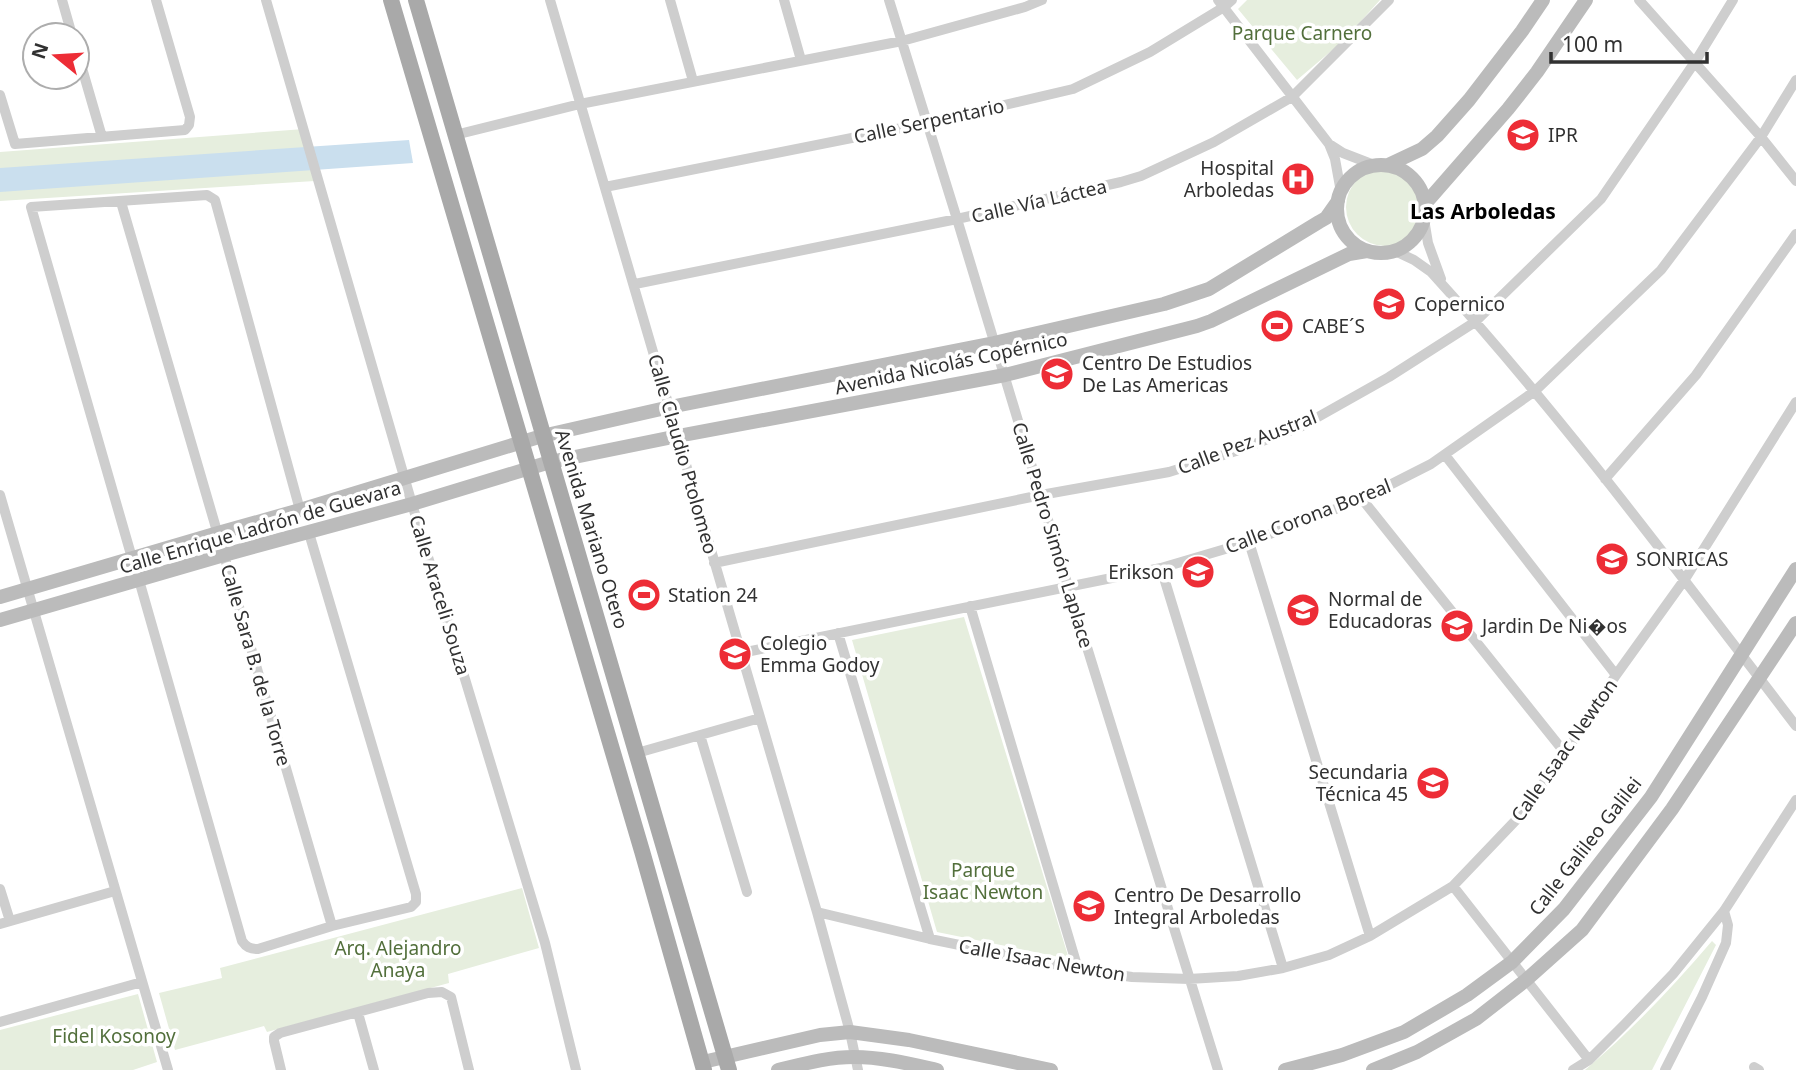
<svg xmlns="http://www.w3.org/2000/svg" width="1796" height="1070" font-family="'Noto Sans',sans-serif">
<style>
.green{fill:#e6eede}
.water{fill:#cadfee}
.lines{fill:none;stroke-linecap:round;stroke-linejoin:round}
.street{stroke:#cecece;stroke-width:10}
.secondary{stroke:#bbb;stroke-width:14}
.primary{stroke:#a9a9a9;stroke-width:16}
.labels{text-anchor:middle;stroke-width:7;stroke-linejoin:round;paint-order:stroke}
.park-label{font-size:19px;fill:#526f3b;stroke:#fff}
.street-label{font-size:19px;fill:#313131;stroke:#fff}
.poi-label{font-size:19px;fill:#313131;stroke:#fff;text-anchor:start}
.neighbourhood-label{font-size:21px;font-weight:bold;fill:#000;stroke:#fff}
</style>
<rect width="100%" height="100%" fill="#fff"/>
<!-- green -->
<path class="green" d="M 1247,0 L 1380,0 L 1343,41 L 1297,80 L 1238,9 Z
M 304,129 L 315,181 L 0,201 L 0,152 Z
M1346 207a39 39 0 1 1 78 0a39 39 0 1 1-78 0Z
M 964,617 L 1069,959 L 937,932 L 852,640 Z
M 522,888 L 539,948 L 448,974 L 449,983 L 267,1032 L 264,1026 L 175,1050 L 159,993 L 222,978 L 220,968 Z
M 1712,941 L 1716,945 L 1652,1070 L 1585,1070 C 1632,1030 1672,988 1712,941 Z
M 138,994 L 157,1062 L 133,1070 L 0,1070 L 0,1030 Z"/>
<!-- water -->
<path class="water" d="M 409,140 L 413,163 L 0,192 L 0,168 Z"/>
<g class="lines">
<!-- street -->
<path class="street" d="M 62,0 L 72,35
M 266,0 L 412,504 L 545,943 L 576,1070
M 550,0 L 817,912 L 850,1032 L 858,1070
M 670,0 L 693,81
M 784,0 L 801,60
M 889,0 L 957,219 L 1068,586 L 1218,1070
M 1218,0 L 1329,144 L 1335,159 L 1341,192
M 1639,0 L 1761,137 L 1796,181
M 77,51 L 102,137
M 0,95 L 15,144 L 185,130 L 189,125 L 190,117 L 156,0
M 455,135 L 580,104 L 902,41 L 1025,7 L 1042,0
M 1329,144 L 1343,153 L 1374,165
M 605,187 L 927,123 L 1073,89 L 1150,52 L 1224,7 L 1232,0
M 121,202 L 332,926
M 1424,219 L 1428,243 L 1441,279
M 1395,251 L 1414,260 L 1431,272 C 1562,416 1678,572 1796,726
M 635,284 L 957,219 L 1121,182 L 1141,176 L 1214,142 L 1292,97 L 1389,0
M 1445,455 L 1616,675
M 1605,479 L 1696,375 L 1796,234
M 0,495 L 168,1070
M 1362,499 L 1565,753
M 1249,542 L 1370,936
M 132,558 L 31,207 L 207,195 L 215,200 L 300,510
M 714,563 L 1041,495 L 1169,472 L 1236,451 L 1302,426 L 1389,377 L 1475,322 L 1601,199 L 1695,62 L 1733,0
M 1161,568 L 1283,968
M 139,580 L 242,941 C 246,947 250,949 258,949 L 332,926 L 411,907 L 416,902 L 416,894 L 309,533
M 970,606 L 1078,969
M 838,633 L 930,939
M 741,653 L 1161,568 L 1249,542 L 1362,499 L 1431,464 L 1535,391 L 1661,270 L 1761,137 L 1796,80
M 700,735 L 747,892
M 637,753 L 760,718
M 1453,886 L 1589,1060
M 0,889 L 10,921
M 817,912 L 930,939 L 1078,969 L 1132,977 L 1189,979 L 1238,976 L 1283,968 L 1329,955 L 1370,936 L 1453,886 L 1518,818 L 1565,753 L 1616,675 L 1685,579 L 1796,402
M 0,924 L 115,891
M 358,1013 L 374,1070
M 0,1022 L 142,982
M 1754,1067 L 1759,1070
M 281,1070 L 274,1041 L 274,1037 L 280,1033 L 428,993 L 442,992 L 451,997 L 469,1070
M 1573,1070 L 1589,1060 L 1625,1024 L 1673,974 L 1724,911 L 1796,800
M 1665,1070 L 1702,997 L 1726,943 L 1728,925 L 1724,911"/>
<!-- secondary -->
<path class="secondary" d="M 1388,165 L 1422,149 L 1437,136 L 1469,100 L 1522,31 L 1543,0
M1337 209a44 44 0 1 1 88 0a44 44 0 1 1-88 0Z
M 1425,204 L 1508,109 L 1537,72 L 1586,0
M 0,597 L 218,533 L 300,510 L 542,436 L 670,407 L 994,343 L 1164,304 L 1209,289 L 1319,222 L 1326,218 L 1338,201
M 0,620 L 224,555 L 412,504 L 550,462 L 678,436 L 1005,375 L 1197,326 L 1211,321 L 1349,254 L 1367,251
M 703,1062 L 820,1035 L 850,1032 L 909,1040 L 1051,1070
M 778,1070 C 803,1064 828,1057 854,1057 C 882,1057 910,1064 937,1070
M 1285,1070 L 1342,1055 L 1404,1032 L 1467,995 L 1512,962 L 1564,909 L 1651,797 L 1796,569
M 1373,1070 L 1417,1052 L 1476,1019 L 1526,980 L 1582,930 L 1672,809 L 1796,623"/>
<!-- primary -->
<path class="primary" d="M 391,0 L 642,851 L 704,1070
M 416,0 L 729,1070"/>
</g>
<!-- icons -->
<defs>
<symbol id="school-disc" viewBox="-11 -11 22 22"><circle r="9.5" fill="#ed2d36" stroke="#fff"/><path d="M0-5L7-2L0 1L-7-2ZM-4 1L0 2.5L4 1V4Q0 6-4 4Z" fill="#fff"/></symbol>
<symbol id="hospital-disc" viewBox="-11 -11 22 22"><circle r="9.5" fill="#ed2d36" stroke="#fff"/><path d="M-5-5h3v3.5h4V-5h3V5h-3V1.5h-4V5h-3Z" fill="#fff"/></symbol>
<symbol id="stadium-disc" viewBox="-11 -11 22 22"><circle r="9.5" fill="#ed2d36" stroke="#fff"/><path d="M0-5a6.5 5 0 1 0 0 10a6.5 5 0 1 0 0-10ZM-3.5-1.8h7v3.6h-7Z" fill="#fff"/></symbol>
<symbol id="university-disc" viewBox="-11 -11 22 22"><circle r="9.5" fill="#ed2d36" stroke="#fff"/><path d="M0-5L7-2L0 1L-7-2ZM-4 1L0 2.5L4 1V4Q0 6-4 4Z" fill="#fff"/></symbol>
</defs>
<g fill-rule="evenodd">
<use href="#school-disc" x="1504" y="116" width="38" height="38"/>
<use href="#hospital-disc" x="1279" y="160" width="38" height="38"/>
<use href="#school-disc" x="1370" y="285" width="38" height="38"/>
<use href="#stadium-disc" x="1258" y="307" width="38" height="38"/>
<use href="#university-disc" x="1038" y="355" width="38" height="38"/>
<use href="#school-disc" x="1593" y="540" width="38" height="38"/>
<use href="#school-disc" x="1179" y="553" width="38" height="38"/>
<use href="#stadium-disc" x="625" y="576" width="38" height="38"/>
<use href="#school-disc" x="1284" y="591" width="38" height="38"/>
<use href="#school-disc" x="1438" y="607" width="38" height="38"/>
<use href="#school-disc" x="716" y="635" width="38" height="38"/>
<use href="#school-disc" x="1414" y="764" width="38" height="38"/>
<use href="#school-disc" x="1070" y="887" width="38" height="38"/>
</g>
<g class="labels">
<!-- park labels -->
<g class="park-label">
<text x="1302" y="40">Parque Carnero</text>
<text x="983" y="877">Parque<tspan x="983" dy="22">Isaac Newton</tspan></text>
<text x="398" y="955">Arq. Alejandro<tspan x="398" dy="22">Anaya</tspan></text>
<text x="114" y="1043">Fidel Kosonoy</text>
</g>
<!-- street labels -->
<g class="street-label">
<text transform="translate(929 121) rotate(-12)" y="7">Calle Serpentario</text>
<text transform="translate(1039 201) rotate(-13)" y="7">Calle Vía Láctea</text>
<text transform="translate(951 363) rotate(-12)" y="7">Avenida Nicolás Copérnico</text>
<text transform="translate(1247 442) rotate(-21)" y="7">Calle Pez Austral</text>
<text transform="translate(683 454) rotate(74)" y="7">Calle Claudio Ptolomeo</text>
<text transform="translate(1308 516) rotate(-21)" y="7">Calle Corona Boreal</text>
<text transform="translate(260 527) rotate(-16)" y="7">Calle Enrique Ladrón de Guevara</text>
<text transform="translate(592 529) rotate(73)" y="7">Avenida Mariano Otero</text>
<text transform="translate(1053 535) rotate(73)" y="7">Calle Pedro Simón Laplace</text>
<text transform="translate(440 595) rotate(73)" y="7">Calle Araceli Souza</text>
<text transform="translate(256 665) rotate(74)" y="7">Calle Sara B. de la Torre</text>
<text transform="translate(1564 750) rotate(-55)" y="7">Calle Isaac Newton</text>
<text transform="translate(1585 846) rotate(-52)" y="7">Calle Galileo Galilei</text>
<text transform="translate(1042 960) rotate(10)" y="7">Calle Isaac Newton</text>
</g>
<!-- poi labels -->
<g class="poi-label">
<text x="1548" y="142">IPR</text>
<text x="1274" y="175" text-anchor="end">Hospital<tspan x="1274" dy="22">Arboledas</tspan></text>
<text x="1414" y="311">Copernico</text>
<text x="1302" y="333">CABE´S</text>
<text x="1082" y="370">Centro De Estudios<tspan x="1082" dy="22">De Las Americas</tspan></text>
<text x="1636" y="566">SONRICAS</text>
<text x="1174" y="579" text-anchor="end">Erikson</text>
<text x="668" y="602">Station 24</text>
<text x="1328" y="606">Normal de<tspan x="1328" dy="22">Educadoras</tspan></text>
<text x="1482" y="633">Jardin De Ni�os</text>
<text x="760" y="650">Colegio<tspan x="760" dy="22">Emma Godoy</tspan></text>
<text x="1408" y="779" text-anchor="end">Secundaria<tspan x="1408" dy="22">Técnica 45</tspan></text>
<text x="1114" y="902">Centro De Desarrollo<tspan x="1114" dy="22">Integral Arboledas</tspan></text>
</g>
<!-- neighbourhood labels -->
<g class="neighbourhood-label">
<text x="1483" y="219">Las Arboledas</text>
</g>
</g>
<!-- north arrow -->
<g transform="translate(56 56) rotate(288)"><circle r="33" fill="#ffffff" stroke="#adadad" stroke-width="2"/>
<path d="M0-5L12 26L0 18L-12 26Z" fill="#ed2d36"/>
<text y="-10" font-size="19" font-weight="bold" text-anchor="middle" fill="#313131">N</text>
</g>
<!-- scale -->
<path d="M1551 52v10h156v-10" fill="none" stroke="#313131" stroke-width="3.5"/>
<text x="1562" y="52" font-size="21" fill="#313131" stroke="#ffffff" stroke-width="5" paint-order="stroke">100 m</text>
</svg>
